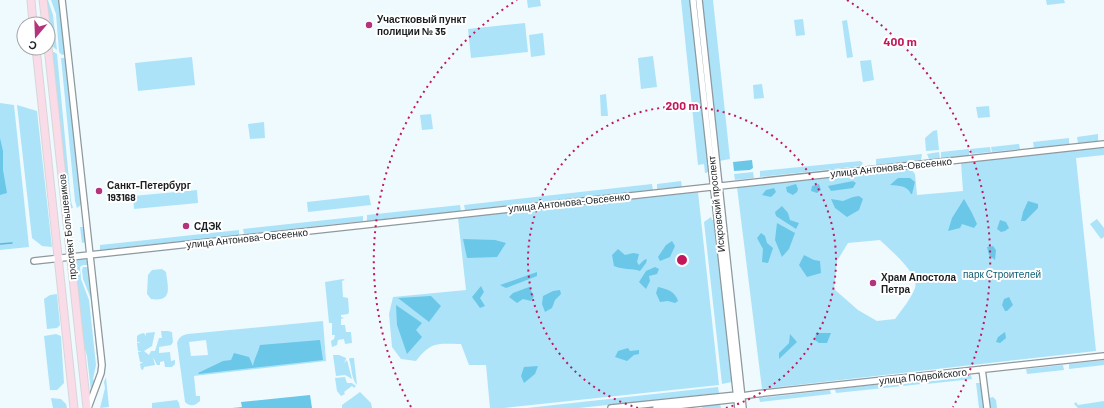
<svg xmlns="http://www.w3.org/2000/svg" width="1104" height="408" font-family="Barlow,sans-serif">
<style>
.green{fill:#ace3f9;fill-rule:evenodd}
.forest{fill:#6ac7e8}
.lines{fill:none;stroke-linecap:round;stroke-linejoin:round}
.stream{stroke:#59b7d8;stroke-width:1.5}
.minor-casing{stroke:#8d999e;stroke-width:8}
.major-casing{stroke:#d6d7d7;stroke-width:9}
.minor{stroke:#fff;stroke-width:5.5}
.major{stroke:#fadce9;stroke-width:7}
.ring{fill:none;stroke:#c2185b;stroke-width:2;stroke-dasharray:2 4}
.poi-dot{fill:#b4337d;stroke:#fff;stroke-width:1.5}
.labels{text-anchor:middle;stroke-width:4;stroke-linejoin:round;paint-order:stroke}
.poi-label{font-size:10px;font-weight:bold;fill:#1b1f21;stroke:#fff;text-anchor:start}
.street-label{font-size:10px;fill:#1b1f21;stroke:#fff}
.park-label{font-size:10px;fill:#115d74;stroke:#fff}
.centre{fill:#c2185b;stroke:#fff;stroke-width:2}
.ring-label{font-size:12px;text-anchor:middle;font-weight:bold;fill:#c2185b;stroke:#fff;stroke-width:4;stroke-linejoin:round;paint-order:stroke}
</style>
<rect width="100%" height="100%" fill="#effafe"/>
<!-- green -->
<path class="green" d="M 46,0 L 48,0 L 53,15 L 57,50 L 53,47 L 51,47 Z
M 51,0 L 60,0 L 66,54 L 62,55 L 59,52 L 56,14 Z
M 527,0 L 540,0 L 541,6 L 528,8 Z
M 681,0 L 691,0 L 709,172 L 705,173 L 704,164 L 698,165 Z
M 702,0 L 713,0 L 730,159 L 719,161 Z
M 1046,0 L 1064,0 L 1065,3 L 1047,5 Z
M 803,19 L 805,35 L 796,36 L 794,20 Z
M 847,20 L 853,57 L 847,58 L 842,21 Z
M 525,23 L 528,52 L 471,58 L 468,29 Z
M 543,33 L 545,55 L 531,57 L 529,35 Z
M 51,52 L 54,52 L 57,54 L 71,201 L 73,208 L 68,209 Z
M 653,56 L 657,87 L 641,89 L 638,58 Z
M 192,57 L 195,85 L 138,91 L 135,63 Z
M 61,58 L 66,58 L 82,204 L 77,208 L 75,201 Z
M 871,60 L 874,80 L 863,82 L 860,61 Z
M 762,84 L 764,98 L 754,99 L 753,85 Z
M 606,94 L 608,116 L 601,116 L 600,95 Z
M 0,103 L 14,105 L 29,247 L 0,250 Z
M 17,105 L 37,111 L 52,247 L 42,246 L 32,238 Z
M 989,106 L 990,117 L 978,118 L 976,107 Z
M 431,114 L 433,129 L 422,130 L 420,115 Z
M 264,122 L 265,138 L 250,139 L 248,124 Z
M 937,130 L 939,150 L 926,151 L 925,138 L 933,131 Z
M 1098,134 L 1098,141 L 1078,143 L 1077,137 Z
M 1069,138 L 1069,144 L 1034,148 L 1033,142 Z
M 1019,144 L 1020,149 L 992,152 L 991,147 Z
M 990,147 L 991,152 L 971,154 L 970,149 Z
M 1104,147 L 1104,155 L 1076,158 L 1096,351 L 762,389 L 737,187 L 911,169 L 915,174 L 917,195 L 963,191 L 961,163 ZM 880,240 C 889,249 920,274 915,288 C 912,297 901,311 895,319 L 877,321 L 858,310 L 834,289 L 837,261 L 848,243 Z
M 969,149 L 969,155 L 941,158 L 941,152 Z
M 939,152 L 940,158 L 929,159 L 927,154 Z
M 922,154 L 921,160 L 876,165 L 876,159 Z
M 860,161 L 863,163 L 861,166 L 760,177 L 760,171 Z
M 753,172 L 754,178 L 735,180 L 734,174 Z
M 681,181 L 682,187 L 657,189 L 657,184 Z
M 652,184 L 653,190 L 465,210 L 464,205 Z
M 197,190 L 198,203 L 134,209 L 133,196 Z
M 698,192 L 719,385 L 504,408 L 490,408 L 486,365 L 469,365 L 461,344 C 437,344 432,341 416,361 L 401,359 L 392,347 L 389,314 L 393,297 L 466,290 L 458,218 Z
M 369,195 L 371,205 L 308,212 L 307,202 Z
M 460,205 L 461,211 L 367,221 L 367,215 Z
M 363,216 L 363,221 L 244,234 L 243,229 Z
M 711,217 L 712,220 L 714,220 L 732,382 L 722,384 L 704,222 Z
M 1097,219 L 1104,228 L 1104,237 L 1101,239 L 1090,224 Z
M 80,227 L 84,227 L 86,242 L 82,243 Z
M 239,230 L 239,235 L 100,250 L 100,245 Z
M 84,259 L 88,261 L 89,265 L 83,265 L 80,267 L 81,279 L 89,300 L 96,365 L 93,379 L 95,382 L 91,391 L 87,356 L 83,343 L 74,262 L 76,260 Z
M 83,267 L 89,267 L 99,366 L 96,380 L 98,366 L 91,299 L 83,279 L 82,270 Z
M 162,269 L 166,272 C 168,288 173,302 151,299 L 147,294 L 148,275 L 152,270 Z
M 343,279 L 345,280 L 342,281 L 343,297 L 348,298 L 349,312 L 348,314 L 341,315 L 341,317 L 344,318 L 341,319 L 341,325 L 345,325 L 346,332 L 351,332 L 352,343 L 345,344 L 344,339 L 338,340 L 337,345 L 332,347 L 331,341 L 334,339 L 335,335 L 332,335 L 332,323 L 329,323 L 325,282 Z
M 57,294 L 60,325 L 57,328 L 47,329 L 44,299 L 50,295 Z
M 323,321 L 326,361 L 194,376 L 196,396 L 200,396 L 200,401 C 195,406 190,407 185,402 L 177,343 C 179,337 182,335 188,334 ZM 206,340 L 208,355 L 191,356 L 189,342 Z
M 161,331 L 168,331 L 172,332 L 173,342 L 171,345 L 159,347 L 159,353 L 170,352 L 171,361 L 175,360 L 175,364 L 172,367 L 165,367 L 164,361 L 160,362 L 160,365 L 157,365 L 153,357 L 155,365 L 144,367 L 143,370 L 141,369 L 140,364 L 143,362 L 140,362 L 138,352 L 142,352 L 138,351 L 137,343 L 141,342 L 137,342 L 137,336 L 140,334 L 144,333 L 146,336 L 146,333 L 155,332 L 152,346 L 144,351 L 149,355 L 151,351 L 155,351 L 159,338 L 162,338 Z
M 56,334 L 61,336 L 64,383 L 57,390 L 50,390 L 44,336 Z
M 333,355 L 339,355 L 346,358 L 346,359 L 344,363 L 344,371 L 344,363 L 347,360 L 352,379 L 345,375 L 336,376 Z
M 350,358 L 354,358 L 357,385 C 351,379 352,367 349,359 Z
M 1104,360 L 1104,365 L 1069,369 L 1069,364 Z
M 1063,365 L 1064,370 L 1027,374 L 1026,369 Z
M 971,375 L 972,379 L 927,384 L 928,379 Z
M 106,377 L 109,407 L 100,408 L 105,388 L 104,382 Z
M 345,377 L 347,383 L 352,383 L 356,386 L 354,388 L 352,386 L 344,392 L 345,394 L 341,396 L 337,391 L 335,378 Z
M 920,380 L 922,384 L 836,393 L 835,389 Z
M 976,383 L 981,383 L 984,408 L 979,408 Z
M 718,387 L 719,393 L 579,408 L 527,408 Z
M 830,390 L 831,394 L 760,402 L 759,398 Z
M 360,392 L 371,403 L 372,408 L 342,408 L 342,405 Z
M 993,397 L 996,400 L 997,408 L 990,408 L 989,398 Z
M 51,398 L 61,399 L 66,404 L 67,408 L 53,408 Z
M 177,400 L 179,403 L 180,408 L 152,408 L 152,403 Z
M 1104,401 L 1104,408 L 1078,408 L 1074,404 L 1076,402 L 1078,405 Z
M 720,404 L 721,408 L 701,408 L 704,406 Z"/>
<!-- forest -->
<path class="forest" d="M 0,138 L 3,151 L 3,170 L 7,193 L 0,195 Z
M 752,160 L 753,168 L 750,170 L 734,171 L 733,162 Z
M 898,178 L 910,178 L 915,182 L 912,194 L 911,194 C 907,185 899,186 890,185 Z
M 853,181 L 856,183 L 853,188 L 831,191 L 828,186 Z
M 796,184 L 798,189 L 797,192 L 793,195 L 787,192 L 786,187 Z
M 819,184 L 821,190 L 817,193 L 811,191 L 812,186 Z
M 774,188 L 776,192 L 771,197 L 762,195 L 766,190 Z
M 859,196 L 863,199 L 859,210 L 847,217 L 835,208 L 831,199 L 843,201 L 853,197 Z
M 964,199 L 972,213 L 977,224 L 974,228 L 962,224 L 960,228 L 948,231 L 952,218 Z
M 1028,201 L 1038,204 L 1038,208 L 1025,221 L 1021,221 L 1023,212 Z
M 782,206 L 788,213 L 790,220 L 799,223 L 796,229 L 776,216 L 775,212 Z
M 1000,220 L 1006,222 L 1009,228 L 1005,231 L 1001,232 L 997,229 Z
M 777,223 L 795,233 L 789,249 L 782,257 L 775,240 Z
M 761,233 L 765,236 L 767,243 L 773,248 L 768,263 L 762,262 L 763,249 L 757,238 Z
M 463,239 L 495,240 L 506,243 L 497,257 L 467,258 Z
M 672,241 L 675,246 L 670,257 L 660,261 L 658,257 L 666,245 Z
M 993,246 L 996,250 L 995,260 L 989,255 L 987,247 Z
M 618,249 L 625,255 L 633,253 L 639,254 L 637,262 L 639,265 L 644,260 L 647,259 L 646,263 L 640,271 C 631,268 623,270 614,266 L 612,255 Z
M 804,255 L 814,260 L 820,261 L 821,273 L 807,277 L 799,265 Z
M 655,267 L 659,269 L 657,274 L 649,276 L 650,281 L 646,289 L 639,282 L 646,271 Z
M 537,272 L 537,276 L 506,288 L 500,285 Z
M 481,286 L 484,292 L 480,298 L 485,306 L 480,308 L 472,297 Z
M 529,287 L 534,296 L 531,301 L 523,299 L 517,303 L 509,297 L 513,293 Z
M 658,287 C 667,289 675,291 678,301 L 675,303 L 668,301 L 660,302 L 656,293 Z
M 560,290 L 561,294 L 555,300 L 552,308 L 545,312 L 542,304 L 543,296 L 553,291 Z
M 431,296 L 441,306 L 429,322 L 398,298 Z
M 1009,297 L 1013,305 L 1007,311 L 1005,311 L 1002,305 L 1004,299 Z
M 396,305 L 422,323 L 416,330 L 422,337 L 407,354 L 397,325 Z
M 1005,332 L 1006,338 L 1000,343 L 996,342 L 998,337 Z
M 816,333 L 831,333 L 827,343 L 819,343 L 815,340 Z
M 790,334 L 797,342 L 779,359 L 779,353 L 789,343 Z
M 320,340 L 323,360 L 199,374 L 198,373 L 223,361 L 231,360 L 234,353 L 249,357 L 253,366 C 254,359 258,353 260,345 Z
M 628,348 L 630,351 L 639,350 L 639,354 L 634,355 L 627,361 L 615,357 L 618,351 Z
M 538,366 L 535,374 L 524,383 L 521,376 L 524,367 Z
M 310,395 L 312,408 L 232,408 L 242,407 L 241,402 Z"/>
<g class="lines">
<!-- stream -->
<path class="stream" d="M 0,244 L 12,243"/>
<defs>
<path id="minor" d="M 62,0 L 102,365 L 101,373 L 88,408
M 693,0 L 738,408
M 699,0 L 743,408
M 34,261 L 1104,144
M 982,369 L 987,408
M 611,408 L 737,395 L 740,396
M 656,408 L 737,399 L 742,396 L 756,394 L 1104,356"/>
<path id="major" d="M 31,0 L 33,24
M 43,0 L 46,24
M 48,47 L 87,408
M 36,48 L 74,408"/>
</defs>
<!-- minor casing -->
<use href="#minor" class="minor-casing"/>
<!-- major casing -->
<use href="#major" class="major-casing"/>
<!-- minor -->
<use href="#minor" class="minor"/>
<!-- major -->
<use href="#major" class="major"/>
</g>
<!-- distance rings -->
<g class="ring">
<path d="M638 408A154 154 0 1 1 726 408"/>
<path d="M411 407A308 308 0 0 1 517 0M847 0A308 308 0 0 1 953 407"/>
</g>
<!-- markers -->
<g class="poi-dot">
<circle cx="369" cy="25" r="4"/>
<circle cx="99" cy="191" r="4"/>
<circle cx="186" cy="226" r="4"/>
<circle cx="873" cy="283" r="4"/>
</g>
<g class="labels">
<!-- poi labels -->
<g class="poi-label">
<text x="377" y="23">Участковый пункт<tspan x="377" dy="12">полиции № 35</tspan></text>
<text x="107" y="189">Санкт-Петербург<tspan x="107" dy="12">193168</tspan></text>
<text x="194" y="230">СДЭК</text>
<text x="881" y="281">Храм Апостола<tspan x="881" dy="12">Петра</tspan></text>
</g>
<!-- street labels -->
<g class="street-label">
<text transform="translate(891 167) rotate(-6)" y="4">улица Антонова-Овсеенко</text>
<text transform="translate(569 202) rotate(-6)" y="4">улица Антонова-Овсеенко</text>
<text transform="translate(716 204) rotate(-96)" y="4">Искровский проспект</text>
<text transform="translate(67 227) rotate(-96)" y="4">проспект Большевиков</text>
<text transform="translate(247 238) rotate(-6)" y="4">улица Антонова-Овсеенко</text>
<text transform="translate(923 376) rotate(-6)" y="4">улица Подвойского</text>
</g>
<!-- park labels -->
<g class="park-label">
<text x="1002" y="278">парк Строителей</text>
</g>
</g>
<circle cx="682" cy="260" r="6" class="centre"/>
<g class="ring-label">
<text x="900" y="46">400 m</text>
<text x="682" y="110">200 m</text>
</g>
<!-- north arrow -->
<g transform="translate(36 36) rotate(199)"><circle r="19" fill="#ffffff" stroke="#a4a5a6"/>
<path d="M0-3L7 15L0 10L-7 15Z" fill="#b4337d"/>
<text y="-6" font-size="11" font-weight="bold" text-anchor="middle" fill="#1b1f21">С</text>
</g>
</svg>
